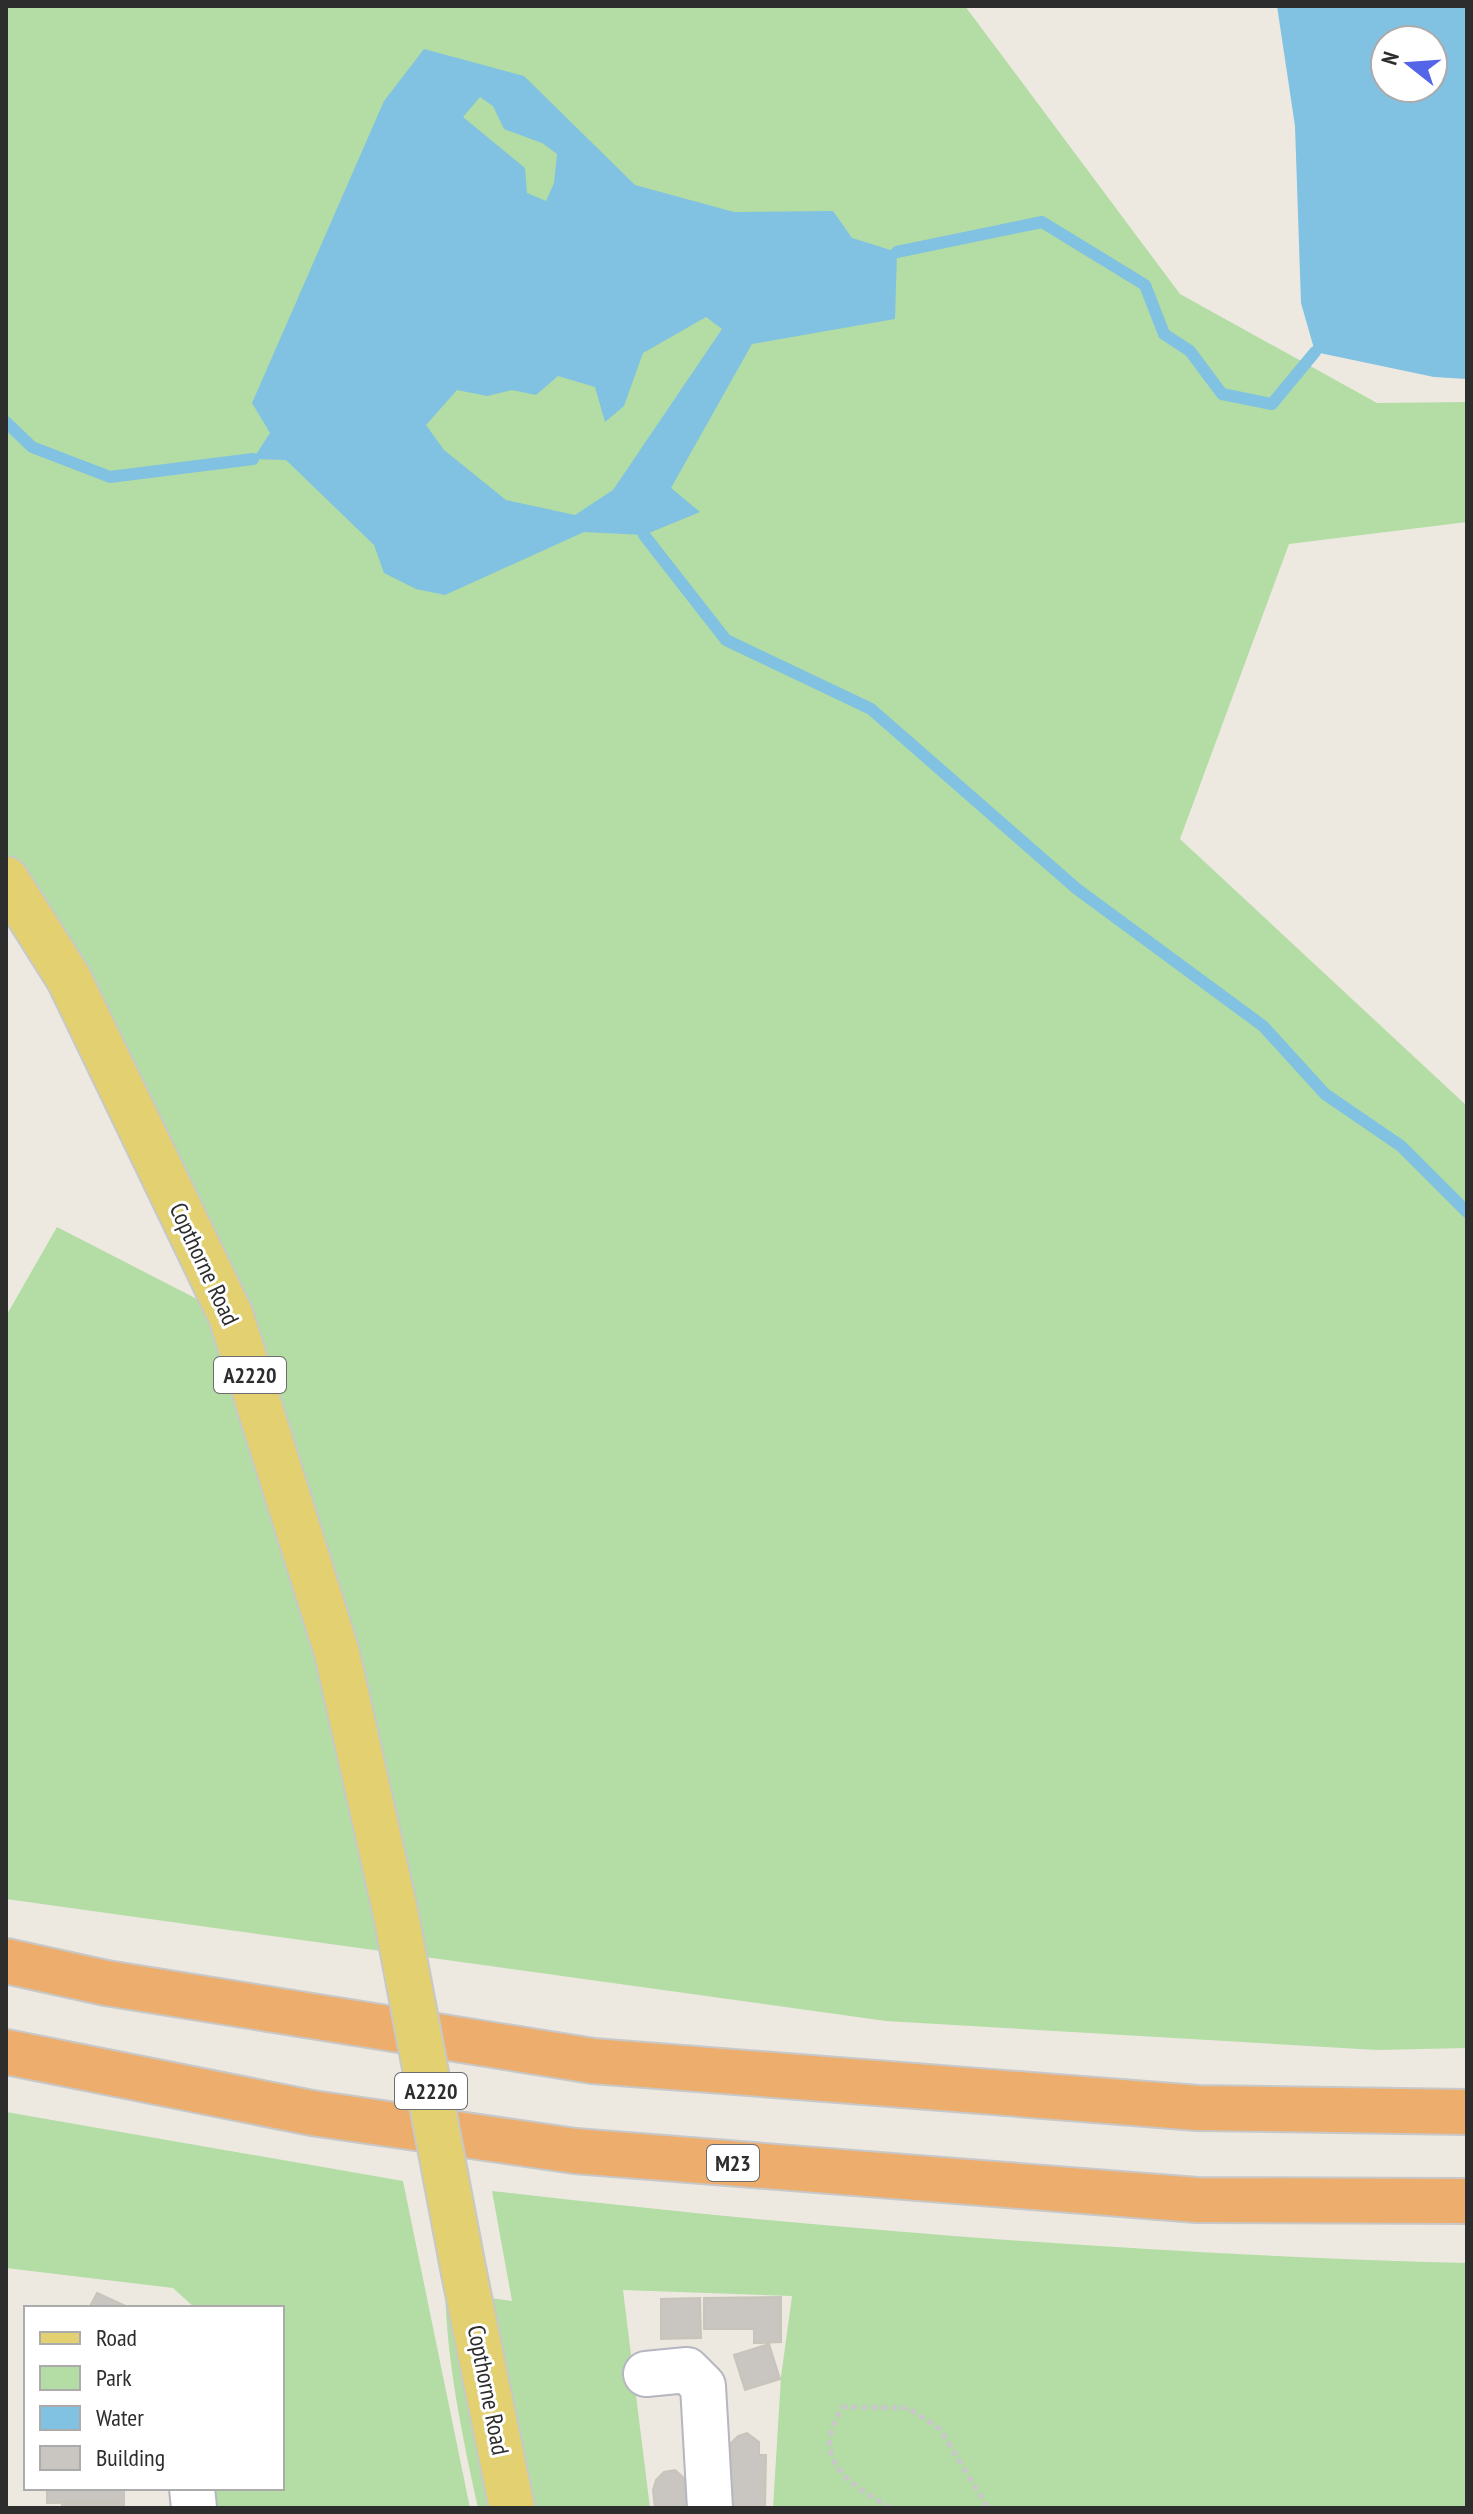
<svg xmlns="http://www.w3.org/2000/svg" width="1473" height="2514" font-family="'PT Sans Narrow',sans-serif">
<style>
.green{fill:#b3dda4}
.water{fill:#81c1e2;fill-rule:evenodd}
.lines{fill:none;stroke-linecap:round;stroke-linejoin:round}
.stream{stroke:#81c1e2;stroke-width:12}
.building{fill:#c9c5c0;stroke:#c8c4bb;stroke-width:2}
.minor-casing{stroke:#b5b6bf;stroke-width:48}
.major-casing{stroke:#c8c8c8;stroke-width:48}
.highway-casing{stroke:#c8c8c8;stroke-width:48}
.path{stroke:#c8c8c8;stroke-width:5;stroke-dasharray:6 4;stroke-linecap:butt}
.minor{stroke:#fff;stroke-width:44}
.major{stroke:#e2d071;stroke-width:44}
.highway{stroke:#edad6c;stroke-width:44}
.major-bridge-casing{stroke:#c8c8c8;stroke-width:48;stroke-linecap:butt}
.major-bridge{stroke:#e2d071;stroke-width:44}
.labels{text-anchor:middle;stroke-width:6;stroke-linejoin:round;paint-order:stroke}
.shield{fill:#fff;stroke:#6c6c6c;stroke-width:2}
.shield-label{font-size:22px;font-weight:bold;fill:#2d2d2d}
.street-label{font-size:24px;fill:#2d2d2d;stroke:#fff}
</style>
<rect width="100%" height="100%" fill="#ede9e1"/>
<!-- green -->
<path class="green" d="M 6,6 L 965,6 L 1180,294 L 1377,403 L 1467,402 L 1467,522 L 1289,544 L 1180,839 L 1467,1106 L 1467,2048 L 1377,2050 L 886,2021 L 6,1899 L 6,1316 L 57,1227 L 230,1316 L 6,879 Z
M 6,2112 L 403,2181 L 470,2508 L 213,2508 L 211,2488 L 282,2488 L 282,2308 L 195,2308 L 173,2288 L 6,2268 Z
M 492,2191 C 817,2229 1141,2254 1467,2263 L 1467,2508 L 773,2508 L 781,2377 L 792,2296 L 623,2290 L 650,2508 L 534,2508 L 490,2298 L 512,2301 Z
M 445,2289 L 489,2508 L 478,2508 C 462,2435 447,2363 445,2289 Z"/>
<!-- water -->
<path class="water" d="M 1277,6 L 1467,6 L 1467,379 L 1434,377 L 1315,352 L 1301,303 L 1295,126 ZM 1385,40 L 1433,40 L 1433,88 L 1385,88 Z
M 424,49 L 524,76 L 635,185 L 734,212 L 833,211 L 852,238 L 897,252 L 895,319 L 752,344 L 671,488 L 700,512 L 644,535 L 584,532 L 445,595 L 416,589 L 384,573 L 374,545 L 286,460 L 253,459 L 270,433 L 252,403 L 384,101 ZM 480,97 L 493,106 L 504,129 L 542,143 L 557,154 L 554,183 L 546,201 L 527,193 L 525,168 L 463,117 ZM 706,317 L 722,329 L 613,490 L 575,515 L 506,500 L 444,450 L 426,425 L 457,390 L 487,396 L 512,390 L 536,395 L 558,376 L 595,387 L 605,422 L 624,406 L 643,353 Z"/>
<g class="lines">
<!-- stream -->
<path class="stream" d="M 897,252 L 1042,222 L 1145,285 L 1164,334 L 1190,351 L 1222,394 L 1272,404 L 1315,352
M 6,422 L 32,447 L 110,477 L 253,459
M 644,535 L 726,640 L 871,709 L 1077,889 L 1263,1026 L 1325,1094 L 1401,1146 L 1467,1212"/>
</g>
<!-- building -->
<path class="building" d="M 97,2293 L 128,2307 L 127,2308 L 89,2308 Z
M 781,2297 L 781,2342 L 754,2343 L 754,2329 L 704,2329 L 704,2298 Z
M 700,2298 L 701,2338 L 661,2339 L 661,2299 Z
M 769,2344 L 780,2379 L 745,2390 L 734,2355 Z
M 747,2433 L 759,2442 L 759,2455 L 766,2455 L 765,2508 L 725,2508 L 731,2504 L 731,2479 L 724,2479 L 725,2453 L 731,2453 L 731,2443 L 738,2436 Z
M 675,2470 L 684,2478 L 685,2486 L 697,2484 L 699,2508 L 655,2508 L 653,2490 L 656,2480 L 664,2472 Z
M 47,2488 L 124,2488 L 124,2502 L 47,2503 Z
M 62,2502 L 124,2502 L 124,2508 L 62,2508 Z"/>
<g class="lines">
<defs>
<path id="minor" d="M 646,2374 L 687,2370 L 703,2386 L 710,2508
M 192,2488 L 194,2508"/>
<path id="major" d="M 6,879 L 69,979 L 231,1316 L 337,1653 L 395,1910
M 464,2273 L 512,2508"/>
<path id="highway" d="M 6,1961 L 106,1983 L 593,2061 L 1198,2108 L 1467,2112
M 6,2052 L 312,2113 L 575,2151 L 1197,2200 L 1467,2201"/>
</defs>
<!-- minor casing -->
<use href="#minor" class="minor-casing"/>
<!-- major casing -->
<use href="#major" class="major-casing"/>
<!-- highway casing -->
<use href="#highway" class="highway-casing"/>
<!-- path -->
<path class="path" d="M 890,2508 C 849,2483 808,2460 843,2407 L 908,2408 L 940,2429 L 988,2508"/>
<!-- minor -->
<use href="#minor" class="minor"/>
<!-- major -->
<use href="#major" class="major"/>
<!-- highway -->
<use href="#highway" class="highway"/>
<defs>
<path id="major-bridge" d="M 395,1910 L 464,2273"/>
</defs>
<!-- major-bridge casing -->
<use href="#major-bridge" class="major-bridge-casing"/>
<!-- major-bridge -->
<use href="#major-bridge" class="major-bridge"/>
</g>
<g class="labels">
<!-- shield labels -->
<g class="shield">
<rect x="214" y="1357" width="72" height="36" rx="6"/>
<rect x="395" y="2073" width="72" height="36" rx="6"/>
<rect x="707" y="2145" width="52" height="36" rx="6"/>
</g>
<g class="shield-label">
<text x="250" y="1383">A2220</text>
<text x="431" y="2099">A2220</text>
<text x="733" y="2171">M23</text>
</g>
<!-- street labels -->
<g class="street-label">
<text transform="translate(204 1264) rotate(65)" y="8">Copthorne Road</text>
<text transform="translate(488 2390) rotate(79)" y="8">Copthorne Road</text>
</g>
</g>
<!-- border -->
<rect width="1473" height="2514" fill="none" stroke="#2d2d2d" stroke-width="16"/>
<!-- legend -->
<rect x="24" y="2306" width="260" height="184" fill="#ffffff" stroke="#ababab" stroke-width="2"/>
<rect x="40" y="2332" width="40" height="12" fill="#e2d071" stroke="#ababab" stroke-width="2"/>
<text x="96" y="2346" font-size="24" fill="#2d2d2d">Road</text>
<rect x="40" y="2366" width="40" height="24" fill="#b3dda4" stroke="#ababab" stroke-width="2"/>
<text x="96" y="2386" font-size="24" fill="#2d2d2d">Park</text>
<rect x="40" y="2406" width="40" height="24" fill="#81c1e2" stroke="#ababab" stroke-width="2"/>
<text x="96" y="2426" font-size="24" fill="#2d2d2d">Water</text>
<rect x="40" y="2446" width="40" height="24" fill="#c9c5c0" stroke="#ababab" stroke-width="2"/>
<text x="96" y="2466" font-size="24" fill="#2d2d2d">Building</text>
<!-- north arrow -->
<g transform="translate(1409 64) rotate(287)"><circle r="38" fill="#ffffff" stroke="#ababab" stroke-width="2"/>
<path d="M0-6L14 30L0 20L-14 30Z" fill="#5565e7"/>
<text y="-12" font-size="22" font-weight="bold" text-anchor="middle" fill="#2d2d2d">N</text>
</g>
</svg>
